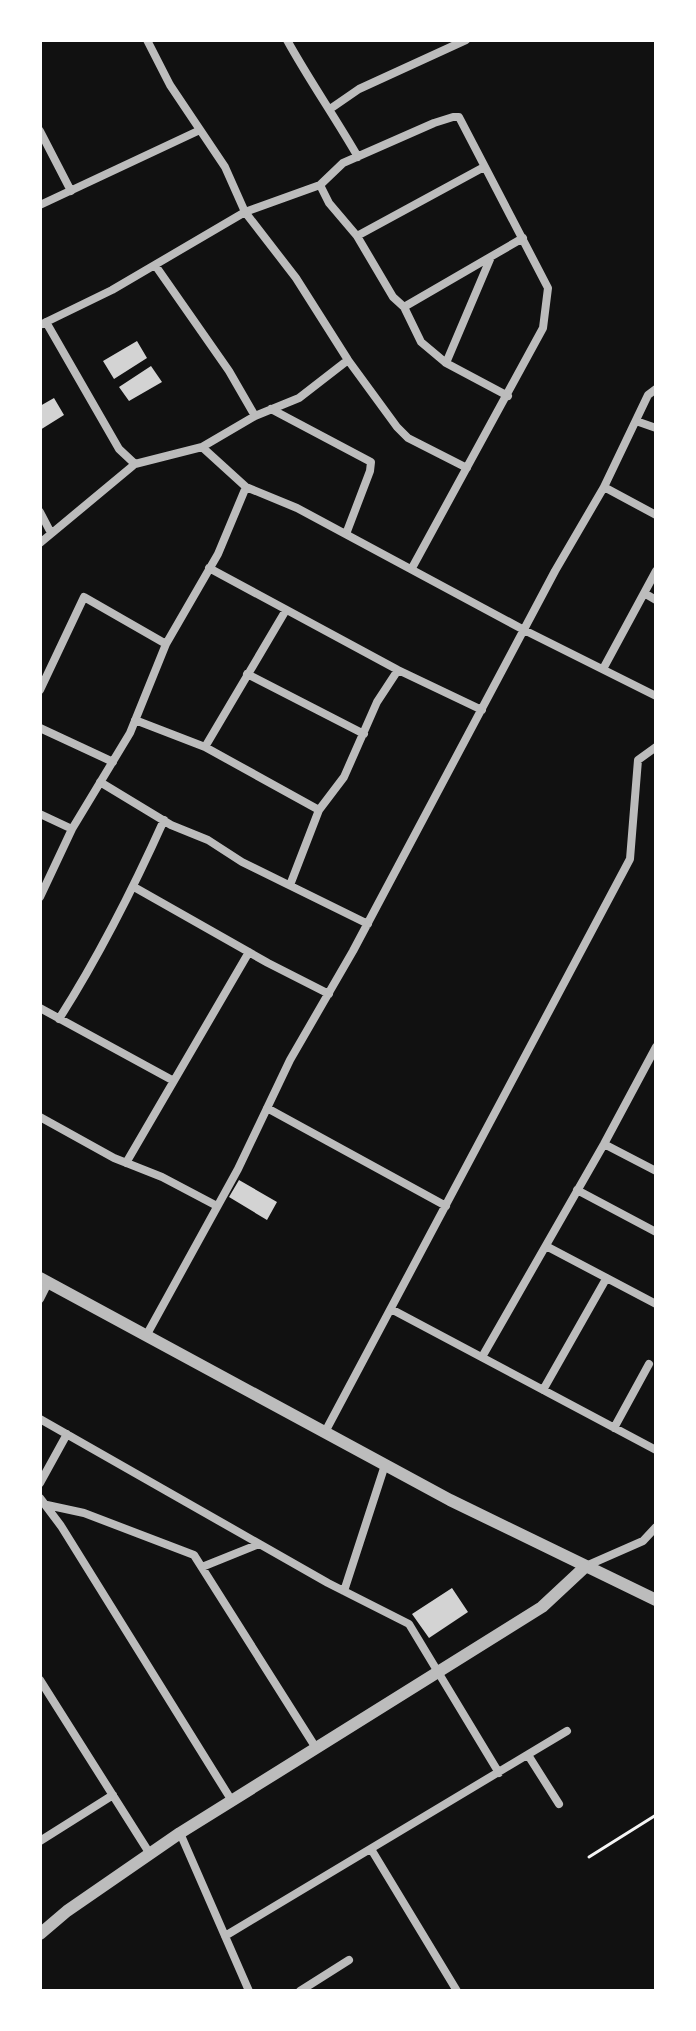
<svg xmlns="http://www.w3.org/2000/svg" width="696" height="2031" font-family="'Fira Sans',sans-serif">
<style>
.building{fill:#d3d3d3}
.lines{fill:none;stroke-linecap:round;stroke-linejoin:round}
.path{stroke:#f5f5f5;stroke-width:3}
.minor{stroke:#bcbcbc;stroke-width:8}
.tertiary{stroke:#bcbcbc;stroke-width:12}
</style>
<rect width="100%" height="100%" fill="#111"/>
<!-- building -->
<path class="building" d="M 137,341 L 147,358 L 114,379 L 103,361 Z
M 151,366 L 162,382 L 129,401 L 119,387 Z
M 54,398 L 64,415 L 40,430 L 40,406 Z
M 239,1180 L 277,1202 L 267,1220 L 229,1197 Z
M 452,1588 L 468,1612 L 429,1638 L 412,1614 Z"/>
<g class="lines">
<!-- path -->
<path class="path" d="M 589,1857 L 656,1815"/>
<!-- minor -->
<path class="minor" d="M 147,40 L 170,85 L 225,167 L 245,212 L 296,278 L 348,360 L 397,427 L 408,438 L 467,468
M 287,40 C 309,80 335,117 358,157
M 330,109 L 359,89 L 466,40
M 40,131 L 71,191
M 320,185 L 329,203 L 357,236 L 393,297 L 404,307 L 421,342 L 446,363 L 508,396
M 40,205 L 200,130
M 357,236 L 484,167
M 155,265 L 229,371 L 255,416
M 404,307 L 523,238
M 46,322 L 119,449 L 135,464
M 40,325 L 112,290 L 245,212 L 320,185 L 343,163 L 434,123 L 453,117 L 459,117 L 548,288 L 543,328 L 412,568
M 446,363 L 491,257
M 271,409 L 371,462 L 370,471 L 346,534
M 636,421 L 656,428
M 202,447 L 246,487 L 297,508 L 524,630 L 656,696
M 604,487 L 656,515
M 40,512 L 51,533
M 40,543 L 135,464 L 202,447 L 255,416 L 299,398 L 348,360
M 209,568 L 398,670 L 482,710
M 644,593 L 656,600
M 603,669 L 656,571
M 247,674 L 364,734
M 40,690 L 84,597 L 166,644
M 135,720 L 205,747 L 319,810
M 40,728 L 113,762
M 205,747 L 286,610
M 100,782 L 171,825 L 208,840 L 242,862 L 368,924
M 40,814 L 72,829
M 290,885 L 319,810 L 344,777 L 377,702 L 398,670
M 134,887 L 268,963 L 329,994
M 40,897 L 72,829 L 130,733 L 166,644 L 218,554 L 246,487
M 40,1008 L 172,1080
M 59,1019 C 99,956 133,889 164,820
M 267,1108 L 446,1206
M 40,1117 L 114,1158 L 162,1177 L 217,1206
M 604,1144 L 656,1171
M 126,1163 L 249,952
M 577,1190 L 656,1232
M 546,1246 L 656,1304
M 40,1299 L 48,1283
M 391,1309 L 656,1450
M 146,1336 L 238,1169 L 290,1060 L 353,951 L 555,571 L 604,487 L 648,395 L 656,389
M 482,1357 L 604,1144 L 656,1047
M 543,1390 L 606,1279
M 40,1419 L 328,1583 L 409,1624 L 499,1773
M 614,1428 L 649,1364
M 325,1432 L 630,859 L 638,760 L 656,747
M 40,1483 L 67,1434
M 40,1498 L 61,1526 L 232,1801
M 47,1505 L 84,1513 L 194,1555 L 316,1748
M 586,1566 L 643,1541 L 656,1527
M 202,1567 L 259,1544
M 344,1591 L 385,1465
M 40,1680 L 150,1854
M 528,1755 L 559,1804
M 180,1833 L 249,1991
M 40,1841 L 113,1795
M 371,1849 L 457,1991
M 225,1936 L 567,1731
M 300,1991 L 349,1960"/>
<!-- tertiary -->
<path class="tertiary" d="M 40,1278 L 450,1500 L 656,1600
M 40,1934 L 67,1911 L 180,1833 L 542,1607 L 586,1566"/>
</g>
<!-- border -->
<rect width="696" height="2031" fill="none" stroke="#ffffff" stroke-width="84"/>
</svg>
